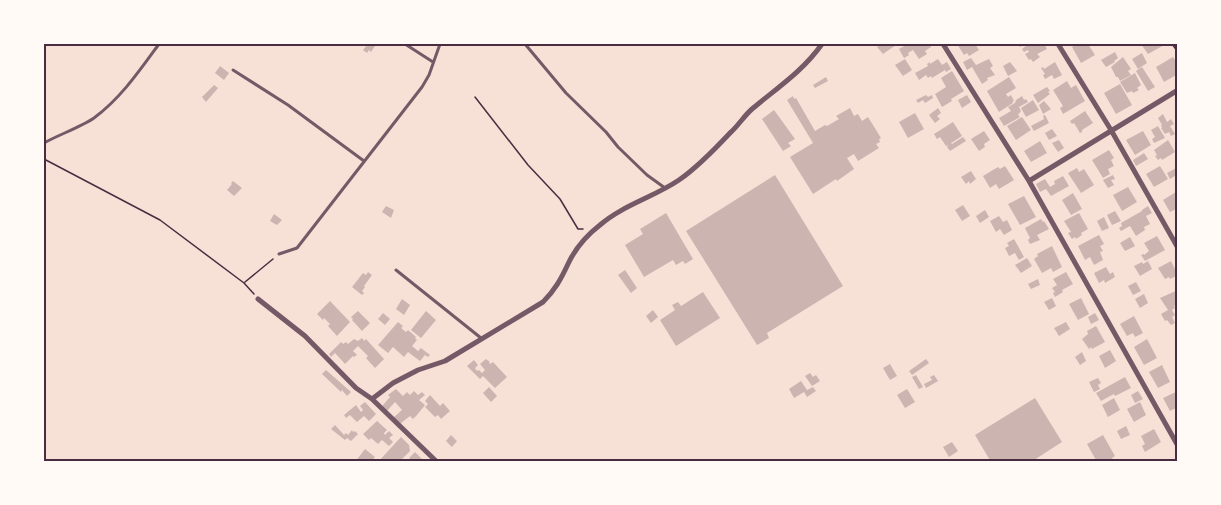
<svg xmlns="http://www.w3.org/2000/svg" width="1221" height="505" font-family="'Exo 2',sans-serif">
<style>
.building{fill:#ccb4b1}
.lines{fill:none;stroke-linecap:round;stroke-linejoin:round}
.path{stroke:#4a2c40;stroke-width:1.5}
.service{stroke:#755966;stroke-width:3}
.minor{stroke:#755966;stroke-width:5}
.neatline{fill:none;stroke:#4a2c40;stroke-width:2}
</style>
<rect width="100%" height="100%" fill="#f7e1d7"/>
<!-- building -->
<path class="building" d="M 368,44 L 372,44 L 375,46 L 371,52 L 369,50 L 367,53 L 363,50 Z
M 882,44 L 895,44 L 896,45 L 883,54 L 877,47 Z
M 908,44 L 929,44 L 931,47 L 925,51 L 927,54 L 919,59 L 913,50 L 908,53 L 909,55 L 904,58 L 899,49 Z
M 957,44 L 975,44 L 979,50 L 969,56 L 967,53 L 964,55 Z
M 1018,44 L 1044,44 L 1047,49 L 1037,54 L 1040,57 L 1033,62 L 1031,59 L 1029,60 L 1025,54 L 1029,52 L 1028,50 L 1024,52 L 1022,49 L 1026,46 L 1025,44 L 1020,47 Z
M 1077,44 L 1088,44 L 1095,55 L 1081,63 L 1072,47 Z
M 1141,44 L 1166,44 L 1148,54 Z
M 1115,52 L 1118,58 L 1114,61 L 1115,62 L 1106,67 L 1101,60 Z
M 1142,53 L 1147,63 L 1138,69 L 1132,59 Z
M 1123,57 L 1131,69 L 1128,71 L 1131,75 L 1120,81 L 1118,77 L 1116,77 L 1111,67 Z
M 1173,57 L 1178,65 L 1178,74 L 1164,82 L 1156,67 Z
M 971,58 L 976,65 L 989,59 L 993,66 L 990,68 L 995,75 L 987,78 L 988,80 L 982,84 L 972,67 L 967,70 L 963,62 Z
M 905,59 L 912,70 L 903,76 L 895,65 Z
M 938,59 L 942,65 L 947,62 L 951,69 L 946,72 L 945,70 L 932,78 L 931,76 L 928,78 L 926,75 L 919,80 L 915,73 L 928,66 L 927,64 L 930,62 L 930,64 Z
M 1010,62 L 1017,71 L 1008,76 L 1003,66 Z
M 1055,62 L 1062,75 L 1054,79 L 1052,75 L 1045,79 L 1043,75 L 1045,74 L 1041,68 L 1043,67 L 1044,69 Z
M 220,66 L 229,73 L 224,80 L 215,73 Z
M 1142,67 L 1155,87 L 1148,91 L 1136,71 Z
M 952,71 L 964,91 L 951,99 L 952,101 L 942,107 L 935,94 L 946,87 L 941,78 Z
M 1135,73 L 1141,85 L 1137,88 L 1139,90 L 1133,93 L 1132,91 L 1127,93 L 1120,82 Z
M 826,77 L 828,81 L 815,88 L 813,85 Z
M 1009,77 L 1016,88 L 1006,94 L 1008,97 L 1011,95 L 1014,101 L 1012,102 L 1013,103 L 999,112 L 987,91 Z
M 1067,81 L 1071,88 L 1076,85 L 1085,101 L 1063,114 L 1060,108 L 1063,106 L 1053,90 Z
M 1120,84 L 1132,105 L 1116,114 L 1104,93 Z
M 214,85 L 218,88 L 206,102 L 202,97 Z
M 1047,87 L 1050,91 L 1048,92 L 1050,94 L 1038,103 L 1033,95 Z
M 926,95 L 928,97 L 932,95 L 933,98 L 925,103 L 923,100 L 918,103 L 916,100 Z
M 967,95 L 971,102 L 962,108 L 958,100 Z
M 793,96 L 794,99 L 796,98 L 815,131 L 825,125 L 827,126 L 839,119 L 836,116 L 850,108 L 854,116 L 858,114 L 862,121 L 868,117 L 881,138 L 879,139 L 880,142 L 876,144 L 879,148 L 858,161 L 854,154 L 847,158 L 854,169 L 837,181 L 836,179 L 813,194 L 790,157 L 813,143 L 787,100 Z
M 1022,96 L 1024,100 L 1026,99 L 1028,102 L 1019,107 L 1021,111 L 1018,115 L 1020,117 L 1004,126 L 999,118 L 1011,111 L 1008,107 L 1015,103 L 1016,100 Z
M 1033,100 L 1039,110 L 1026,117 L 1021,108 Z
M 1044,101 L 1051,109 L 1043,114 L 1039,105 Z
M 938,108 L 941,113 L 937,116 L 940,119 L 935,123 L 929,115 Z
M 774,110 L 795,139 L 788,143 L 791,146 L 783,151 L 762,119 Z
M 1085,111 L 1093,123 L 1082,130 L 1082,132 L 1080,133 L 1074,123 L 1072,124 L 1070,121 Z
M 915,113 L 924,129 L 908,138 L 899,122 Z
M 1163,114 L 1167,122 L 1171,119 L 1174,124 L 1170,126 L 1175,134 L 1171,136 L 1169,132 L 1165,134 L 1161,128 L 1162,128 L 1161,125 L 1162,125 L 1158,118 Z
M 1045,115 L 1049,123 L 1034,131 L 1031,126 L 1044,119 L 1043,116 Z
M 1022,117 L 1031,130 L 1016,140 L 1007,126 Z
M 953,122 L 962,136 L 951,143 L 952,144 L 963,137 L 966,141 L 950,151 L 947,147 L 948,145 L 946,146 L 940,137 L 937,139 L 934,134 Z
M 1158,126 L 1165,138 L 1154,143 L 1152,139 L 1155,137 L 1151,130 Z
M 1052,129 L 1057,136 L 1049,140 L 1045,133 Z
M 984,131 L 990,140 L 984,144 L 985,147 L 979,151 L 971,139 Z
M 1143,131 L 1151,145 L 1135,155 L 1126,140 Z
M 1059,140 L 1064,148 L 1058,152 L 1052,143 Z
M 1168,140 L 1175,152 L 1162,160 L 1161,158 L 1158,160 L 1155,156 L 1157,155 L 1154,150 Z
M 1040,141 L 1047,153 L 1031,162 L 1024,151 Z
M 1109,150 L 1114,158 L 1111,160 L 1114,166 L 1108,169 L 1110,174 L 1103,178 L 1092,160 Z
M 1144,153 L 1148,159 L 1136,166 L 1133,160 Z
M 1005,166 L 1014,180 L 999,189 L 996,184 L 990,188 L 983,176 L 998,167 L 1000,169 Z
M 1160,166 L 1168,179 L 1154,187 L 1146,174 Z
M 1178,167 L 1178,174 L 1170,179 L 1167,173 Z
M 1077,168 L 1079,172 L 1084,169 L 1094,185 L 1081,193 L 1068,173 Z
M 971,171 L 976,179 L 970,184 L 969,181 L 966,184 L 961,177 Z
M 775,175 L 843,286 L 767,333 L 769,338 L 757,345 L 686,231 Z
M 1113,175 L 1115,179 L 1111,180 L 1114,185 L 1108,188 L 1103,180 Z
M 1063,176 L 1069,186 L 1051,196 L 1046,189 L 1040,192 L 1036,184 L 1045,179 L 1050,187 L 1055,184 L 1054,181 Z
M 233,181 L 242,188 L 234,196 L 227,190 L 232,184 L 231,183 Z
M 1128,187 L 1137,202 L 1122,211 L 1113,195 Z
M 1176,192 L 1178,195 L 1178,208 L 1170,212 L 1163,200 Z
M 1073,193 L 1082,209 L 1071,215 L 1062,200 Z
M 1024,196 L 1036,217 L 1020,225 L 1008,204 Z
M 963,205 L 970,216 L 962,221 L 955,210 Z
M 386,206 L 394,210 L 391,218 L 382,212 Z
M 1148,206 L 1152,213 L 1146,216 L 1150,224 L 1144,227 L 1145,230 L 1136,236 L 1130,226 L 1121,231 L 1119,228 L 1122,226 L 1121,223 L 1142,211 L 1142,210 Z
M 985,210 L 989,217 L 980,223 L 976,216 Z
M 1115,211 L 1121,221 L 1112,225 L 1107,215 Z
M 666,213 L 693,259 L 685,264 L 683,261 L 676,265 L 673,260 L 644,277 L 625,245 L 643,234 L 640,229 Z
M 1079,213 L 1088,229 L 1081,233 L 1082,235 L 1076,239 L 1075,237 L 1072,239 L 1068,233 L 1071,232 L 1064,221 Z
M 274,214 L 282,220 L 277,225 L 270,221 Z
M 999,216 L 1003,222 L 1007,220 L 1012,230 L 1004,235 L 1000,229 L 996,232 L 990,221 Z
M 1104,217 L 1109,228 L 1102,231 L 1097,221 Z
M 1041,219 L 1043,222 L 1044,221 L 1049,229 L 1037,235 L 1040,240 L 1030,244 L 1028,240 L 1030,238 L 1025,228 Z
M 1099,235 L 1104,244 L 1100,246 L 1103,251 L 1100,252 L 1103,260 L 1094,265 L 1090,257 L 1085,260 L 1078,246 Z
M 1157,236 L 1165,250 L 1145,261 L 1141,255 L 1144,254 L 1144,255 L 1149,251 L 1144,243 Z
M 1130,237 L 1135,246 L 1125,251 L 1120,243 Z
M 1014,239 L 1024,257 L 1019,260 L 1015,253 L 1009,256 L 1005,248 L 1009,246 L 1007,243 Z
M 1052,246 L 1062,267 L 1053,272 L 1051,268 L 1042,273 L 1034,259 L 1038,256 L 1037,254 Z
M 1027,258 L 1032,266 L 1021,273 L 1015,265 Z
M 1148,261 L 1152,269 L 1140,276 L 1134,266 L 1142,262 L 1143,264 Z
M 1171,261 L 1178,275 L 1170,279 L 1169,277 L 1165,279 L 1158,268 Z
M 1106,267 L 1110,274 L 1113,272 L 1115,277 L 1105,283 L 1104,280 L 1099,283 L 1094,273 Z
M 625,270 L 637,288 L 631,293 L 618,275 Z
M 368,272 L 372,275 L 364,286 L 365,287 L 362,291 L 364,293 L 362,295 L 352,287 L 363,273 L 366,275 Z
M 1066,272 L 1073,284 L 1062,290 L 1063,292 L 1055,297 L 1053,293 L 1055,292 L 1052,288 L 1057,285 L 1053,279 Z
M 1038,279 L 1040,285 L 1031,289 L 1028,284 Z
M 1136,282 L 1141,291 L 1133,295 L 1128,286 Z
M 1178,290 L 1178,304 L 1174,306 L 1175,308 L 1172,310 L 1175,315 L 1172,317 L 1175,323 L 1171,325 L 1167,320 L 1165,321 L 1161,314 L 1168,310 L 1160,298 Z
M 703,292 L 720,318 L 676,346 L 660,320 L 675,310 L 672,305 L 678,302 L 681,306 Z
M 1144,294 L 1148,303 L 1140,308 L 1135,299 Z
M 1052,298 L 1056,306 L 1049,310 L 1044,302 Z
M 1081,298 L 1089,314 L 1078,320 L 1069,304 Z
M 402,299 L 410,305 L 404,315 L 396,309 Z
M 330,301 L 350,322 L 337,336 L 328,326 L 330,324 L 324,318 L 323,320 L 317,314 Z
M 653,310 L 658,317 L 651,323 L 646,316 Z
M 358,311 L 370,323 L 362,331 L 352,320 L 353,319 L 351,317 Z
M 426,311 L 436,320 L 421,338 L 411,330 Z
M 383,313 L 390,319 L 385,325 L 378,319 Z
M 1095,313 L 1099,320 L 1091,324 L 1088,317 Z
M 1134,316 L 1143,333 L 1135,337 L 1133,333 L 1127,336 L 1120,324 Z
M 398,322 L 403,326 L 401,328 L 406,332 L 408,330 L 416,337 L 415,338 L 417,340 L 412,346 L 418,351 L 421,348 L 430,355 L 428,357 L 425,355 L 420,361 L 408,352 L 404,357 L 393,347 L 388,353 L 378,345 Z
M 1066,322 L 1070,329 L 1059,336 L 1054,328 Z
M 1096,326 L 1105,342 L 1092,349 L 1091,347 L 1089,349 L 1082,339 L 1088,334 L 1087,331 Z
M 362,338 L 364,341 L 366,339 L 384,359 L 375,368 L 366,358 L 368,356 L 358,346 L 353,351 L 357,355 L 354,357 L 353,356 L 345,364 L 335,353 L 331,357 L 329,354 L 341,342 L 343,344 L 346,342 L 348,344 L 354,339 L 358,341 Z
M 1147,339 L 1157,358 L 1144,365 L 1134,347 Z
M 1110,350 L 1116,361 L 1105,368 L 1099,356 Z
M 1082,352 L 1086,361 L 1080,365 L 1075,357 Z
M 486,359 L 490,362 L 489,362 L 490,364 L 493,362 L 507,377 L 495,388 L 483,376 L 480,379 L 467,366 L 474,360 L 478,365 L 475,368 L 477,371 L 479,370 L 482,373 L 485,370 L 480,364 Z
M 926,359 L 929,363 L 912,375 L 909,371 Z
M 890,364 L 897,376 L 890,380 L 883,368 Z
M 1162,365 L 1170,382 L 1158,388 L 1149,372 Z
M 326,370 L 351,392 L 347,396 L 342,390 L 341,392 L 322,374 Z
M 810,373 L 813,377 L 816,375 L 820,381 L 812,386 L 805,376 Z
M 916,375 L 923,387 L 919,389 L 912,377 Z
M 934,375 L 938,381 L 926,388 L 924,384 L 932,380 L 930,377 Z
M 1125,377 L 1131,388 L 1115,396 L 1114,394 L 1101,401 L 1096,393 Z
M 1098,378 L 1101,383 L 1098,385 L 1100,389 L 1094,392 L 1089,382 Z
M 801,381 L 807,390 L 813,387 L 816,391 L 807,397 L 804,392 L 794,398 L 789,389 Z
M 489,387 L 497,396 L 491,402 L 483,393 Z
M 396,389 L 403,396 L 407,392 L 410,395 L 414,391 L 418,395 L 422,392 L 425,395 L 419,400 L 425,405 L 417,415 L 413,419 L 410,416 L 400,424 L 393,418 L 402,410 L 395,402 L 387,411 L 383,408 L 383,405 L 390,397 L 388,395 Z
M 907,389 L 915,402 L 905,408 L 897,395 Z
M 1138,391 L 1143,399 L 1135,403 L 1131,395 Z
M 1178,391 L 1178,407 L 1170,411 L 1163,398 Z
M 430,395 L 440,406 L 443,403 L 450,411 L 441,419 L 438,415 L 435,417 L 425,407 L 428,404 L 425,401 Z
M 1035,398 L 1062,442 L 1031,462 L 991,462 L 975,435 Z
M 1114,398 L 1120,410 L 1108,417 L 1102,405 Z
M 365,402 L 376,414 L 369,421 L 364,416 L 357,422 L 350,415 L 346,418 L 344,415 L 356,405 L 361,412 L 363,410 L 360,406 Z
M 1140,402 L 1146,415 L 1134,422 L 1127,409 Z
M 377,421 L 387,430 L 384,433 L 385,435 L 389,431 L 393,435 L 389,438 L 393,442 L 389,446 L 382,440 L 378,444 L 371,438 L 369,440 L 363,434 Z
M 335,425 L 344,435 L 346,433 L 348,435 L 352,430 L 353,432 L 355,431 L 358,434 L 351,441 L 347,438 L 345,440 L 331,429 Z
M 1126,426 L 1130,435 L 1121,439 L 1117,431 Z
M 1154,429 L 1161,442 L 1145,452 L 1142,446 L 1145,444 L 1141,436 Z
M 451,435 L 457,441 L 452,447 L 446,441 Z
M 1103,435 L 1115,456 L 1112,458 L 1115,462 L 1097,462 L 1087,444 Z
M 401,437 L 409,445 L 410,451 L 399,462 L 397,459 L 395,462 L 378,462 Z
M 952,442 L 958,451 L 949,457 L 943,447 Z
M 365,449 L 375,457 L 371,462 L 365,462 L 362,459 L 361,462 L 355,462 Z
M 415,452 L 425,462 L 413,462 L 409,458 Z"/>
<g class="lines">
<!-- path -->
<path class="path" d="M 1172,44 L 1178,52
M 475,97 L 528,165 L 560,199 L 578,229 L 583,229
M 44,159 L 160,220 L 244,283 L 254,294
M 245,282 L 273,259"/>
<!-- service -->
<path class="service" d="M 405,44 L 433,62
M 525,44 L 566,93 L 606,132 L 618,147 L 647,175 L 665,188
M 233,70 L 288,105 L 364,161
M 44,143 C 58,135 81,127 94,118 C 121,98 140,70 159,44
M 279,254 L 297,248 L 422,87 L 429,75 L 440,44
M 396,270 L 481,338"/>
<!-- minor -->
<path class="minor" d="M 943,44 L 1029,181 L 1178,446
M 1058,44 L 1111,130 L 1178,248
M 1029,181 L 1178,90
M 258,299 L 305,336 L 356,388 L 372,399 L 437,462
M 372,399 L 393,383 L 418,370 L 445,361 L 543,302 C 555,290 561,279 568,264 C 575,249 587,235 600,225 C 623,205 654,197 679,180 C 698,167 715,149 730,133 C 738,126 744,116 752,109 C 777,88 803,71 822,44"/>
</g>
<!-- border -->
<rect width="1221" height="505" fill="none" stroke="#fffaf5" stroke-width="90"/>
<rect x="45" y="45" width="1131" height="415" class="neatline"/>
</svg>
